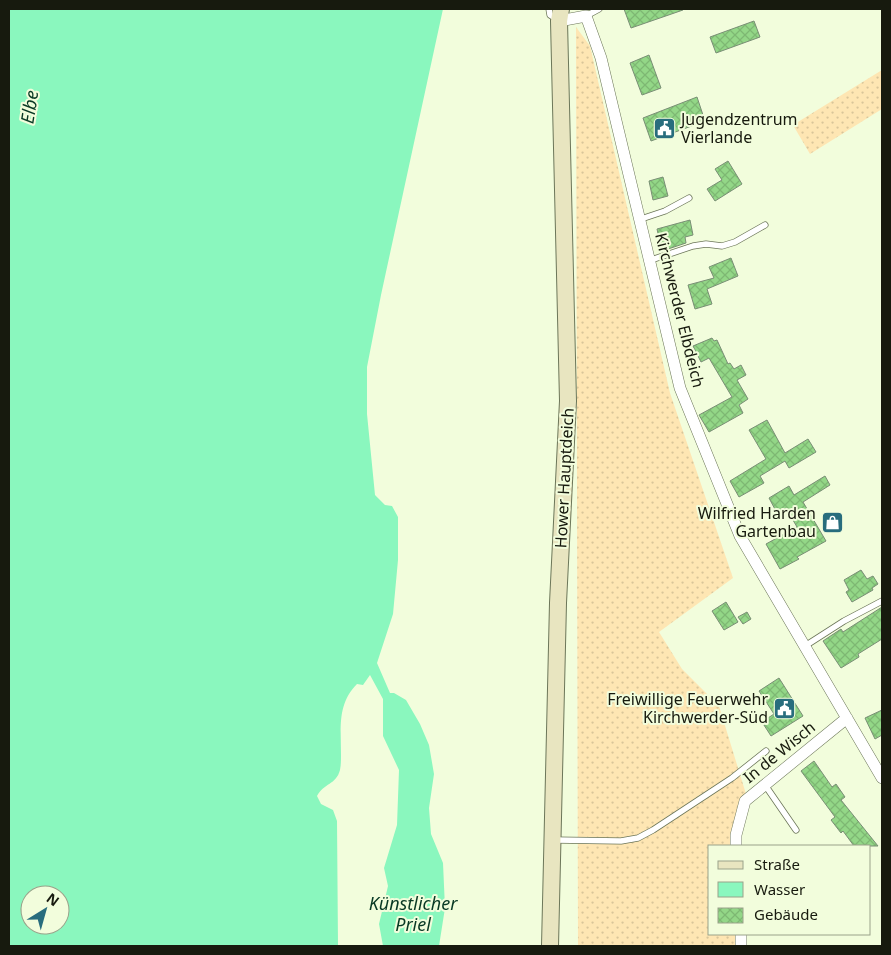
<svg xmlns="http://www.w3.org/2000/svg" width="891" height="955" font-family="'Noto Sans',sans-serif">
<style>
.grass{fill:url(#grass-dots)}
.water{fill:#8af7be;fill-rule:evenodd}
.building{fill:url(#building-cross-hatch);stroke:#798e75}
.lines{fill:none;stroke-linecap:round;stroke-linejoin:round}
.lane-casing{stroke:#6c7659;stroke-width:7}
.street-casing{stroke:#6c7659;stroke-width:12}
.secondary-casing{stroke:#6c7659;stroke-width:18}
.lane{stroke:#fff;stroke-width:5.5}
.street{stroke:#fff;stroke-width:11}
.secondary{stroke:#e8e5c0;stroke-width:16}
.labels{text-anchor:middle;stroke-width:4;stroke-linejoin:round;paint-order:stroke}
.poi-label{font-size:16px;fill:#171a0e;stroke:#f2fddc;text-anchor:end}
.street-label{font-size:16px;fill:#171a0e;stroke:#f2fddc}
.water-label{font-size:18px;font-style:italic;fill:#083924;stroke:#f2fddc}
</style>
<defs>
<pattern id="grass-dots" width="8" height="8" patternUnits="userSpaceOnUse" patternTransform="scale(1.25)"><rect width="8" height="8" fill="#fee6b3"/><path d="M2 2h.1M6 6h.1" fill="none" stroke="#d9c599" stroke-width="1.8" stroke-linecap="round"/></pattern>
<pattern id="building-cross-hatch" width="8" height="8" patternUnits="userSpaceOnUse" patternTransform="scale(1.25)"><rect width="8" height="8" fill="#93d787"/><path d="M0 0l8 8M0 8l8-8" fill="none" stroke="#7eb873"/></pattern>
</defs>
<rect width="100%" height="100%" fill="#f2fddc"/>
<!-- grass -->
<path class="grass" d="M 576,27 L 590,46 L 670,393 L 733,578 L 659,632 L 682,669 L 719,706 L 746,794 L 739,846 L 710,846 L 710,934 L 746,934 L 747,946 L 578,946 Z
M 882,70 L 882,109 L 810,154 L 793,125 Z"/>
<!-- water -->
<path class="water" d="M 9,9 L 443,9 L 381,295 L 367,367 L 367,414 L 375,495 L 385,505 L 392,506 L 398,517 L 398,560 L 393,614 L 377,663 L 390,693 L 394,693 L 406,700 L 420,724 L 429,745 L 434,774 L 429,808 L 431,834 L 443,863 L 445,908 L 439,946 L 383,946 L 379,924 L 388,886 L 384,868 L 397,825 L 399,770 L 383,736 L 383,699 L 370,675 L 363,685 L 357,684 C 337,704 341,728 341,755 C 341,760 341,765 340,770 C 336,785 324,783 317,796 L 321,804 L 333,810 L 337,821 L 338,946 L 9,946 ZM 30,895 L 60,895 L 60,925 L 30,925 Z"/>
<!-- building -->
<path class="building" d="M 624,9 L 683,9 L 683,10 L 631,28 Z
M 754,21 L 760,37 L 716,53 L 710,37 Z
M 649,55 L 661,88 L 642,95 L 630,63 Z
M 697,97 L 705,121 L 651,141 L 643,118 Z
M 728,161 L 742,184 L 715,201 L 707,189 L 722,180 L 715,169 Z
M 663,177 L 668,196 L 653,200 L 649,181 Z
M 690,220 L 693,235 L 685,237 L 686,243 L 662,251 L 657,229 Z
M 731,258 L 738,276 L 707,289 L 712,304 L 695,309 L 688,285 L 714,278 L 709,267 Z
M 712,338 L 714,341 L 717,340 L 728,364 L 730,363 L 734,369 L 741,365 L 746,375 L 737,380 L 748,399 L 739,405 L 743,413 L 709,432 L 699,415 L 732,397 L 709,358 L 701,362 L 693,346 Z
M 767,420 L 785,453 L 808,439 L 816,452 L 789,468 L 785,461 L 760,476 L 764,483 L 739,497 L 730,481 L 766,459 L 749,430 Z
M 825,476 L 830,485 L 803,502 L 826,541 L 797,557 L 799,559 L 780,569 L 766,544 L 797,527 L 786,508 L 777,513 L 769,498 L 789,486 L 794,495 Z
M 861,570 L 867,579 L 873,576 L 878,584 L 872,588 L 873,590 L 852,602 L 846,592 L 849,590 L 844,580 Z
M 726,602 L 738,622 L 724,630 L 712,611 Z
M 882,607 L 882,639 L 858,654 L 859,657 L 841,668 L 823,641 L 841,629 L 843,632 Z
M 747,612 L 751,619 L 743,624 L 738,617 Z
M 779,678 L 803,716 L 771,736 L 762,722 L 774,714 L 759,691 Z
M 882,710 L 882,735 L 875,739 L 865,718 Z
M 814,761 L 832,787 L 836,784 L 845,797 L 841,800 L 878,846 L 854,846 L 843,831 L 841,833 L 831,820 L 835,817 L 801,771 Z"/>
<g class="lines">
<defs>
<path id="lane" d="M 549,9 L 550,15 L 558,20
M 586,16 L 599,9
M 641,219 L 665,211 L 689,198
M 651,260 L 693,246 L 706,244 L 722,246 L 735,242 L 765,225
M 805,646 L 844,621 L 882,601
M 765,785 L 796,830
M 555,840 L 621,841 L 638,838 L 653,830 L 732,778 L 766,751"/>
<path id="street" d="M 559,21 L 586,16 L 601,58 L 680,388 L 740,536 L 882,778
M 736,846 L 736,835 L 745,801 L 847,718
M 741,934 L 741,946"/>
<path id="secondary" d="M 550,946 L 558,603 L 568,401 L 559,21 L 561,9"/>
</defs>
<!-- lane casing -->
<use href="#lane" class="lane-casing"/>
<!-- street casing -->
<use href="#street" class="street-casing"/>
<!-- secondary casing -->
<use href="#secondary" class="secondary-casing"/>
<!-- lane -->
<use href="#lane" class="lane"/>
<!-- street -->
<use href="#street" class="street"/>
<!-- secondary -->
<use href="#secondary" class="secondary"/>
</g>
<!-- icons -->
<defs>
<symbol id="civic-square" viewBox="-11 -11 22 22"><rect x="-9" y="-9" width="18" height="18" rx="4" fill="#286d7d" stroke="#f2fddc"/><path d="M-.6-6.5H3V-4.5H.6V-3L4-1V1h2V6H-6V1h2V-1L-.6-3ZM-1.2 2.5V6h2.4V2.5Z" fill="#fff"/></symbol>
<symbol id="shop-square" viewBox="-11 -11 22 22"><rect x="-9" y="-9" width="18" height="18" rx="4" fill="#286d7d" stroke="#f2fddc"/><path d="M-5-2.5h2.3a2.7 3.5 0 0 1 5.4 0H5L5.5 6h-11ZM-1.5-2.5h3a1.5 2.3 0 0 0-3 0Z" fill="#fff"/></symbol>
</defs>
<g fill-rule="evenodd">
<use href="#civic-square" x="652" y="116" width="25" height="25"/>
<use href="#shop-square" x="820" y="510" width="25" height="25"/>
<use href="#civic-square" x="772" y="696" width="25" height="25"/>
</g>
<g class="labels">
<!-- poi labels -->
<g class="poi-label">
<text x="681" y="125" text-anchor="start">Jugendzentrum<tspan x="681" dy="18">Vierlande</tspan></text>
<text x="816" y="519">Wilfried Harden<tspan x="816" dy="18">Gartenbau</tspan></text>
<text x="768" y="705">Freiwillige Feuerwehr<tspan x="768" dy="18">Kirchwerder-Süd</tspan></text>
</g>
<!-- street labels -->
<g class="street-label">
<text transform="translate(680 310) rotate(76)" y="6">Kirchwerder Elbdeich</text>
<text transform="translate(564 478) rotate(-87)" y="6">Hower Hauptdeich</text>
<text transform="translate(779 752) rotate(-39)" y="6">In de Wisch</text>
</g>
<!-- water labels -->
<g class="water-label">
<text transform="translate(30 107) rotate(-81)" y="6">Elbe</text>
<text x="413" y="910">Künstlicher<tspan x="413" dy="21">Priel</tspan></text>
</g>
</g>
<!-- border -->
<rect width="891" height="955" fill="none" stroke="#171a0e" stroke-width="20"/>
<!-- legend -->
<rect x="708" y="845" width="162" height="90" fill="#f2fddc" stroke="#9aa28a"/>
<rect x="718" y="861" width="25" height="8" fill="#e8e5c0" stroke="#9aa28a"/>
<text x="754" y="870" font-size="15" fill="#171a0e">Straße</text>
<rect x="718" y="882" width="25" height="15" fill="#8af7be" stroke="#9aa28a"/>
<text x="754" y="895" font-size="15" fill="#171a0e">Wasser</text>
<rect x="718" y="908" width="25" height="15" fill="url(#building-cross-hatch)" stroke="#9aa28a"/>
<text x="754" y="920" font-size="15" fill="#171a0e">Gebäude</text>
<!-- north arrow -->
<g transform="translate(45 910) rotate(37)"><circle r="24" fill="#f2fddc" stroke="#9aa28a"/>
<path d="M0-4L9 19L0 12L-9 19Z" fill="#286d7d"/>
<text y="-8" font-size="14" font-weight="bold" text-anchor="middle" fill="#171a0e">N</text>
</g>
</svg>
